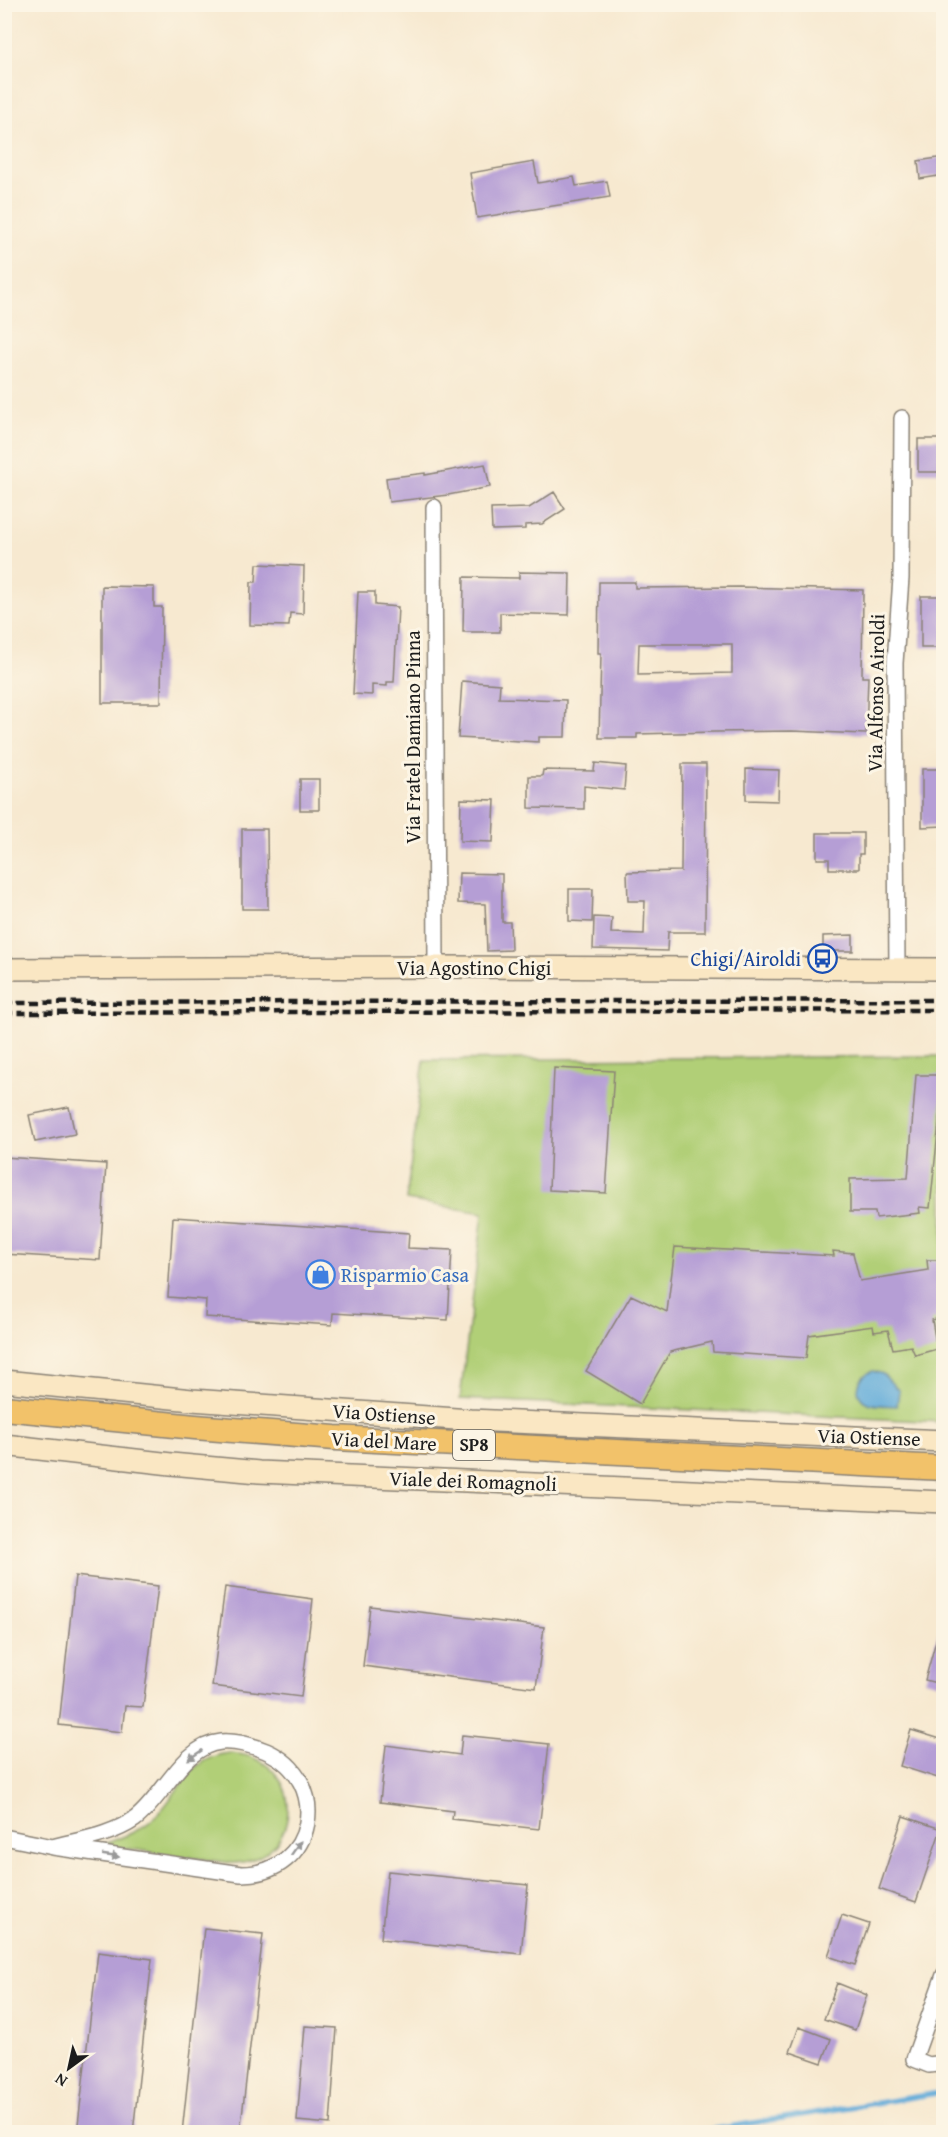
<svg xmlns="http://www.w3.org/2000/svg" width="948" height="2137" font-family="'Gentium Book Plus',serif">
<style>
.green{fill:#b1cf77;stroke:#66764a;stroke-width:1.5}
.water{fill:#61abd9;stroke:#3e647a;stroke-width:1.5}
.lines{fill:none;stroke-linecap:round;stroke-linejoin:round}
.stream{stroke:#61abd9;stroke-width:5}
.building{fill:#b59ed5;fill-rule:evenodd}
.street-casing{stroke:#8a8276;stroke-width:18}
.secondary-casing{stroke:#8a8276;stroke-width:24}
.primary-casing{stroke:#8a8276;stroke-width:27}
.street{stroke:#fff;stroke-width:15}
.secondary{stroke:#fae7c3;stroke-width:21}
.primary{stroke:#f2c26a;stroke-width:24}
.rail{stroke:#1c1c1c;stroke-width:4.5;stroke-dasharray:9 4.5;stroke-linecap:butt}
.oneway{fill:#999}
.labels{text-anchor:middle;stroke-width:6;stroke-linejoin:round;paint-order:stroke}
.shield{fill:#fcf5e5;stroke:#5f5d58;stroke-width:1.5}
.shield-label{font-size:18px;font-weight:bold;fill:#1c1c1c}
.street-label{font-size:20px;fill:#1c1c1c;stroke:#fcf5e5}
.transit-label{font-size:20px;fill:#164399;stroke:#fcf5e5;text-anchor:end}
.shop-label{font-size:20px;fill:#366cbe;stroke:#fcf5e5;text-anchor:start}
</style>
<rect width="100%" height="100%" fill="#fcf5e5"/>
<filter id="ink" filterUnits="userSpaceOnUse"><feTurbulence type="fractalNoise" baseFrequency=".0167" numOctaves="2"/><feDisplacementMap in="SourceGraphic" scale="12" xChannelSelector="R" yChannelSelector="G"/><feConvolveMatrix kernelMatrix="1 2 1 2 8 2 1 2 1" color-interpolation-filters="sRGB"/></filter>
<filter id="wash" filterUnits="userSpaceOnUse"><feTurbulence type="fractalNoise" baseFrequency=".008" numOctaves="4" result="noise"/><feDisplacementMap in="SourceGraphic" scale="24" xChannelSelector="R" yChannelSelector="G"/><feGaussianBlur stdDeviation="1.35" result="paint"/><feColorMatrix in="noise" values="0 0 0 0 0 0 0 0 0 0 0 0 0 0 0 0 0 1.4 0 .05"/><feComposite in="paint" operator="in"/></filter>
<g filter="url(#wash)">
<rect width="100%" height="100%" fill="#f7e9d0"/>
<!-- green -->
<path class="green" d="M 943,1056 L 943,1422 L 460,1399 L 483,1213 L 406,1200 L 424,1060 Z
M 230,1753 C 310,1758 304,1862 232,1863 L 101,1845 C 120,1838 140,1832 155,1817 C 182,1791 187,1757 230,1753 Z"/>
<!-- water -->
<path class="water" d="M 873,1371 L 883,1374 L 899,1391 L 897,1406 C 888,1405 876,1406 868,1403 C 851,1396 858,1375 873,1371 Z"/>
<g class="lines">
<!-- stream -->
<path class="stream" d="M 696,2132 L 944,2092"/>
</g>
<g id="blocks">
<!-- building -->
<path class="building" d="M 944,157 L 944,175 L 920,179 L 918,161 Z
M 534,162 L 538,183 L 574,177 L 576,186 L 607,181 L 610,197 L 477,218 L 470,173 Z
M 918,439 L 944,439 L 944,472 L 918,472 Z
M 485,464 L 490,487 L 448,495 L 389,502 L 386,478 L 425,473 L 425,475 Z
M 554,492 L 565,509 L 542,524 L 525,525 L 525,529 L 492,530 L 491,509 L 529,508 Z
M 257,564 L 304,566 L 303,614 L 290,613 L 289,626 L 250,625 L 251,582 L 256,582 Z
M 519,572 L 570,573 L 569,615 L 500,613 L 500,632 L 463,632 L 464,577 L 519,578 Z
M 599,582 L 635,582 L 635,588 L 739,587 L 863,590 L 862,677 L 868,677 L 866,734 L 792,731 L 715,732 L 637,734 L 637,738 L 599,738 L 601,653 L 598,653 ZM 639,644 L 732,644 L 732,673 L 638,675 Z
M 102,586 L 154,587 L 154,607 L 162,607 L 161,703 L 102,703 Z
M 358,592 L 375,592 L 375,605 L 398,607 L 394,682 L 387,682 L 387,686 L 372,685 L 372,695 L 353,694 Z
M 921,596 L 944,596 L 944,648 L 921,648 Z
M 462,681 L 500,684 L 499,698 L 566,700 L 565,737 L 539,737 L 539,742 L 458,738 Z
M 595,763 L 626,766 L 624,790 L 584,786 L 584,809 L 529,808 L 529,776 L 542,776 L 543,770 L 594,771 Z
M 682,764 L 706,764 L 705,932 L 668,932 L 667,951 L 593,949 L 594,917 L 612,918 L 611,933 L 644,934 L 645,901 L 628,901 L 627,872 L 681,871 Z
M 746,769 L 779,770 L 778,801 L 746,800 Z
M 922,769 L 944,769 L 944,826 L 922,827 Z
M 300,779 L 319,779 L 319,810 L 300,810 Z
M 461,799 L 495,800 L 493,842 L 460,841 Z
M 242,829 L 267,829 L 268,909 L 242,909 Z
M 817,833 L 863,833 L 863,854 L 859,854 L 859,869 L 829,869 L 829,859 L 817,859 Z
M 459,873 L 502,874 L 502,922 L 510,922 L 511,950 L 487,951 L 485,904 L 458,903 Z
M 569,889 L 593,889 L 592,922 L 569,921 Z
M 853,935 L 853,951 L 823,951 L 823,936 Z
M 554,1068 L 614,1071 L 606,1193 L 549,1190 Z
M 916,1075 L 944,1075 L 930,1208 L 919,1207 L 920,1213 L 876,1218 L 875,1212 L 850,1212 L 850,1179 L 908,1178 Z
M 69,1107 L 75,1134 L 35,1142 L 29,1115 Z
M 4,1157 L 106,1164 L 100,1260 L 4,1254 Z
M 173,1217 L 409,1233 L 408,1248 L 452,1250 L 448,1320 L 333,1313 L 332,1325 L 205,1317 L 206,1300 L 168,1297 Z
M 675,1247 L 834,1256 L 833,1251 L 853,1253 L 860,1281 L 928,1270 L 927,1260 L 944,1260 L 944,1317 L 932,1320 L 937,1349 L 915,1355 L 911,1346 L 893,1349 L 888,1330 L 874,1332 L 873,1326 L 809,1335 L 806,1358 L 713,1352 L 712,1342 L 670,1352 L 640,1404 L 586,1371 L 631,1295 L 667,1312 Z
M 75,1576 L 158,1586 L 143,1707 L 125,1706 L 122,1732 L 59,1725 Z
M 225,1587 L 313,1599 L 301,1697 L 212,1686 Z
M 370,1606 L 544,1627 L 536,1688 L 363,1666 Z
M 939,1630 L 944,1630 L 944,1685 L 925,1680 Z
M 911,1730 L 944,1740 L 944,1780 L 900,1766 Z
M 462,1735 L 549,1744 L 539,1829 L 452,1819 L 453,1811 L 380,1802 L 386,1745 L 460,1755 Z
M 903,1816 L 941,1829 L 916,1902 L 879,1889 Z
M 388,1871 L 528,1885 L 521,1954 L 381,1939 Z
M 842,1915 L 869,1924 L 855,1965 L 828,1956 Z
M 204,1928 L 263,1934 L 240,2133 L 182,2133 Z
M 98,1952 L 152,1959 L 133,2133 L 77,2133 Z
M 837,1983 L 867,1995 L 855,2030 L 824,2019 Z
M 305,2026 L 337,2028 L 330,2124 L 297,2121 Z
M 799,2027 L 831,2039 L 822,2063 L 790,2052 Z"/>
</g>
</g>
<g filter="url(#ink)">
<use href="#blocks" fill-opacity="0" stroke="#8a8276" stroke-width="1.5"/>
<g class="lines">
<defs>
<path id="street" d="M 434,507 L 436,967
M 897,969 L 895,663 L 901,578 L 902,418
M 4,1837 L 53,1847 L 241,1874 C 316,1875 333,1780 266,1751 C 251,1745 237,1741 221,1742 C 183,1745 163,1798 135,1819 C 112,1835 79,1840 53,1847
M 944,1975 L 914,2059 L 929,2065 L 944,2063"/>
<path id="secondary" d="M 4,969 L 436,967 L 944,969
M 4,1381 L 192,1400 L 470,1420 L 944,1441
M 4,1445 L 171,1464 L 259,1472 L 944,1502"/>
<path id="primary" d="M 4,1408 L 195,1427 L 335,1438 L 944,1468"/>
</defs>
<!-- street casing -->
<use href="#street" class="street-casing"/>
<!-- secondary casing -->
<use href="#secondary" class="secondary-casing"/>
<!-- primary casing -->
<use href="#primary" class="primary-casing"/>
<!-- street -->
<use href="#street" class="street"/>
<!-- secondary -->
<use href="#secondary" class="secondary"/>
<!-- primary -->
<use href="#primary" class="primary"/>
<!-- rail -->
<path class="rail" d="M 4,1003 L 944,1000
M 4,1013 L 944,1010"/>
</g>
<!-- one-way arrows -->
<defs><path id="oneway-solid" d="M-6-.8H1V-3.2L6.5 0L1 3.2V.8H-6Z" transform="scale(1.5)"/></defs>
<g class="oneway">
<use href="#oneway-solid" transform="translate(195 1755) rotate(146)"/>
<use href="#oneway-solid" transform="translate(296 1848) rotate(-55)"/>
<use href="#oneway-solid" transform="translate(111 1856) rotate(8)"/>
</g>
</g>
<!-- icons -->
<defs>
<symbol id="bus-ring" viewBox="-11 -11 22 22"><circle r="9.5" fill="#fcf5e5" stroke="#1a4fb4" stroke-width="1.5"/><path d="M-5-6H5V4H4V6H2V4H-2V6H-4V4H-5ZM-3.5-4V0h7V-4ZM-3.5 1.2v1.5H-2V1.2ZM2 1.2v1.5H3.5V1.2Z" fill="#1a4fb4"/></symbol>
<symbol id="shop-ring" viewBox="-11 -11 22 22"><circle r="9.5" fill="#fcf5e5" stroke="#3f7fe0" stroke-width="1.5"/><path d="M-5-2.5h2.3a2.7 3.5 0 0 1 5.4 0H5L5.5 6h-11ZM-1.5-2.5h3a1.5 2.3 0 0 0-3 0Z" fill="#3f7fe0"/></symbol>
</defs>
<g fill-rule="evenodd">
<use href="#bus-ring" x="806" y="942" width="33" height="33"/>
<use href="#shop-ring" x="304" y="1258" width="33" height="33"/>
</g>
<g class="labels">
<!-- shield labels -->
<rect class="shield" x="453" y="1430" width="42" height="30" rx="4.5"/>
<g class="shield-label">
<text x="474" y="1451">SP8</text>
</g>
<!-- street labels -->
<g class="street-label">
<text transform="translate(876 693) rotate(-89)" y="7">Via Alfonso Airoldi</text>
<text transform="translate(413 737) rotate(-90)" y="7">Via Fratel Damiano Pinna</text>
<text x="474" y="975">Via Agostino Chigi</text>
<text transform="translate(384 1414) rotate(4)" y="7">Via Ostiense</text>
<text transform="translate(869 1437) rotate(2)" y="7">Via Ostiense</text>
<text transform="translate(384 1441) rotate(3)" y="7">Via del Mare</text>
<text transform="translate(473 1481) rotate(2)" y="7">Viale dei Romagnoli</text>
</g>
<!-- transit labels -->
<g class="transit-label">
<text x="801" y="966">Chigi/Airoldi</text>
</g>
<!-- shop labels -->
<g class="shop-label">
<text x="341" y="1282">Risparmio Casa</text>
</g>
</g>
<!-- margin -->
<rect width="948" height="2137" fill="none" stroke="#fcf5e5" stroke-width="24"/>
<!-- north arrow -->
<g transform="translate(69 2068) rotate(213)" stroke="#fcf5e5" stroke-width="4.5" paint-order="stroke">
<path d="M0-4.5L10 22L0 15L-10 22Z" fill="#1c1c1c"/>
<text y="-9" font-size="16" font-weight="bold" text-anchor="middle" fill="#1c1c1c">N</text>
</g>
</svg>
